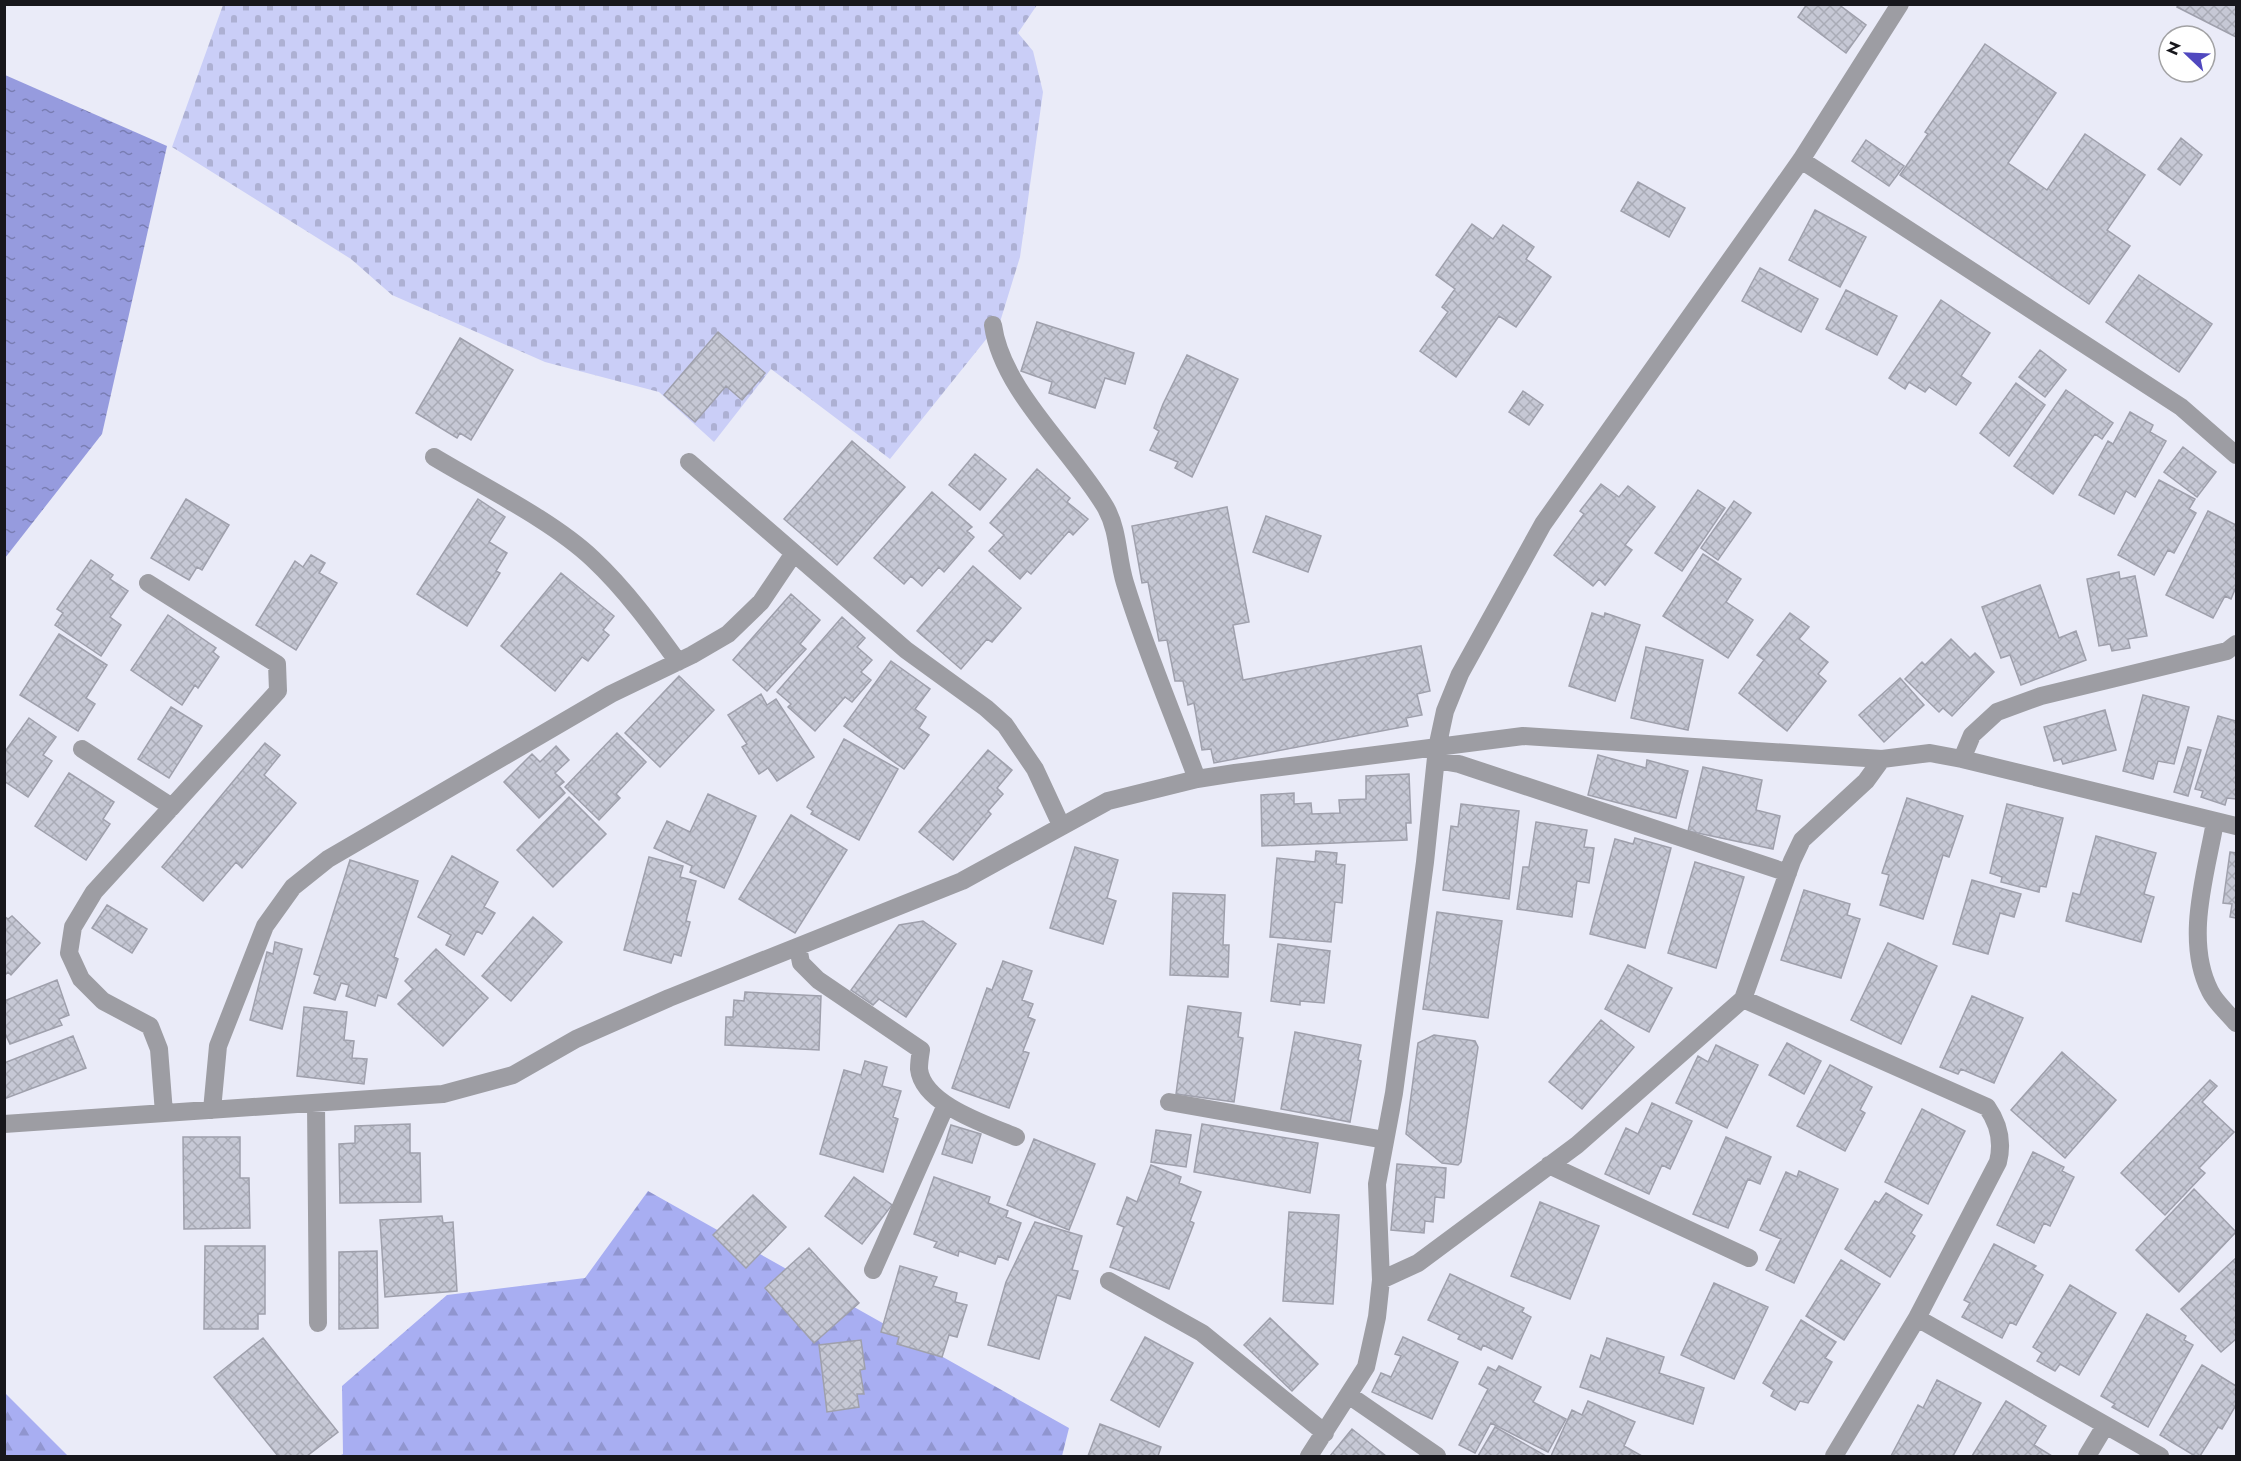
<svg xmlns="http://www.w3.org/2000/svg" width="2241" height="1461" font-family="Jost,sans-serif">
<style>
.forest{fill:url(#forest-firs)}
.cemetery{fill:url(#cemetery-stones)}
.water{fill:url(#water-ripples)}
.building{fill:url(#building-cross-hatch);stroke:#9fa0ac;stroke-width:1.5}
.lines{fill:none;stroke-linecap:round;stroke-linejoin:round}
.minor{stroke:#9d9da3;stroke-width:18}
</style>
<defs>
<pattern id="forest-firs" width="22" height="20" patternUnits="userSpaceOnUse" patternTransform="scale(1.5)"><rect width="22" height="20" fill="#a8aef2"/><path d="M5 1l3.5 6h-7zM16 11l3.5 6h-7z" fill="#9095cf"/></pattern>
<pattern id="cemetery-stones" width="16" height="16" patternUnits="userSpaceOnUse" patternTransform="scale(1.5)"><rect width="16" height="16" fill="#cacef7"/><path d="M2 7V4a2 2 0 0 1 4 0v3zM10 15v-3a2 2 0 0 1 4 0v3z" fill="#adb0d3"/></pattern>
<pattern id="water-ripples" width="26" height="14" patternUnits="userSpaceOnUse" patternTransform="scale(1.5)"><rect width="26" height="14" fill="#969bde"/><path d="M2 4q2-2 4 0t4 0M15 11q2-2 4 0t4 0" fill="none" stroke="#797db3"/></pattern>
<pattern id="building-cross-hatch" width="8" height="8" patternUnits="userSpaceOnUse" patternTransform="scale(1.5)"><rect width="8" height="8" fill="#c6c8d5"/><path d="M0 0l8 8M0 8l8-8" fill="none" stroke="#a9abb6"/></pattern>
</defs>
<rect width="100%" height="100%" fill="#eaebf8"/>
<!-- forest -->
<path class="forest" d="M 648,1191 L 1069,1428 L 1062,1456 L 339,1456 L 343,1454 L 342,1386 L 447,1295 L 585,1278 Z
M 4,1393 L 5,1393 L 68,1456 L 5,1456 Z"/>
<!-- cemetery -->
<path class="cemetery" d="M 223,5 L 1037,5 L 1018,33 L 1033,51 L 1043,92 L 1020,257 L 1000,322 L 890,459 L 771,369 L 714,442 L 659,392 L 545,362 L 392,295 L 351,259 L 172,147 Z"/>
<!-- water -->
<path class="water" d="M 5,75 L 167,146 L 102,434 L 5,558 Z"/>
<!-- building -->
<path class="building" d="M 1807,4 L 1838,4 L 1866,25 L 1846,53 L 1798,17 Z
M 2178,4 L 2236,4 L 2236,37 L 2177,7 Z
M 1985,44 L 2056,93 L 2008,163 L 2047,190 L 2085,134 L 2145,175 L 2107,230 L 2130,246 L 2089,304 L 1900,175 L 1928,134 L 1925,132 Z
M 2181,138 L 2202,155 L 2180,185 L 2158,169 Z
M 1866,140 L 1904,166 L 1889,186 L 1852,161 Z
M 1638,182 L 1685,208 L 1669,237 L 1621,211 Z
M 1815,210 L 1866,237 L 1840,287 L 1789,260 Z
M 1472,224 L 1493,239 L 1503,225 L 1534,247 L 1526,259 L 1551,277 L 1516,327 L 1499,316 L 1456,377 L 1420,351 L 1448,312 L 1442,307 L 1455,289 L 1436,275 Z
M 1760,268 L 1818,299 L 1801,332 L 1742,301 Z
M 2139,275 L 2212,324 L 2179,372 L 2106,322 Z
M 1846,290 L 1897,316 L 1877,355 L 1826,329 Z
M 1941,300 L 1990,333 L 1961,376 L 1971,383 L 1956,405 L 1929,387 L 1925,392 L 1909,382 L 1905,389 L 1889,378 Z
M 1037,322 L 1134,353 L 1125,384 L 1105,378 L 1095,408 L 1049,393 L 1052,382 L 1021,371 Z
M 718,332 L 765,373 L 742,400 L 726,386 L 695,422 L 664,395 Z
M 460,338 L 513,370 L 471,440 L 460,433 L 457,438 L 416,413 Z
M 2040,350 L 2066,370 L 2045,397 L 2019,377 Z
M 1187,355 L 1238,379 L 1192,477 L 1175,468 L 1178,462 L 1150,450 L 1159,431 L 1154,428 L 1163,404 Z
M 2016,383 L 2045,405 L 2009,456 L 1980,433 Z
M 2066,390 L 2113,423 L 2102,439 L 2095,434 L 2053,494 L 2014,466 Z
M 1523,391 L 1543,405 L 1529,425 L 1509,412 Z
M 2130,412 L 2153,425 L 2150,432 L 2166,441 L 2135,497 L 2126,491 L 2114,514 L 2079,495 L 2108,441 L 2113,444 Z
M 852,441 L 905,487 L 837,565 L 784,519 Z
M 2183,447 L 2216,472 L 2197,497 L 2164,472 Z
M 975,454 L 1006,479 L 980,510 L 949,485 Z
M 1037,469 L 1070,498 L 1067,502 L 1088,519 L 1073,535 L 1069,531 L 1031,574 L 1027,571 L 1020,579 L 989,551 L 1004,535 L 990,523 Z
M 2159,480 L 2195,499 L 2189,509 L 2196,513 L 2174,553 L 2168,550 L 2154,575 L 2118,555 Z
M 1601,484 L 1619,497 L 1628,486 L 1655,507 L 1625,545 L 1632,550 L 1605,585 L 1599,579 L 1593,586 L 1554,555 L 1584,514 L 1580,511 Z
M 1698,490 L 1725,508 L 1682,571 L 1655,553 Z
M 932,492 L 972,527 L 967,531 L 974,537 L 944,572 L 939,567 L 922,586 L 911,576 L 904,584 L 874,558 Z
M 186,499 L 229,525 L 202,570 L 197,567 L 189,580 L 151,558 Z
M 478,499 L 505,517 L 489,542 L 507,553 L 496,571 L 500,573 L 467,626 L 417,594 Z
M 1734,501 L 1751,513 L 1718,560 L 1701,548 Z
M 1227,507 L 1249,622 L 1233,625 L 1243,680 L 1421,646 L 1430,691 L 1417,694 L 1422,715 L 1406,718 L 1408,726 L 1214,763 L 1211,749 L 1202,750 L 1194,703 L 1188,705 L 1183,681 L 1175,681 L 1167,640 L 1159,641 L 1148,582 L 1142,583 L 1132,526 Z
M 2208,511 L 2236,525 L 2236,587 L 2231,599 L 2225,596 L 2213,618 L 2166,595 Z
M 1266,516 L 1321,536 L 1308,572 L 1253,552 Z
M 1703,554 L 1741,579 L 1726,602 L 1753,620 L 1728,658 L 1663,616 Z
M 311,555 L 325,563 L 319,573 L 337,583 L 296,650 L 256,625 L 295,561 L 303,567 Z
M 91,560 L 113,575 L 110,579 L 128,591 L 110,617 L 121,625 L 101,656 L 55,625 L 63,613 L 57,609 Z
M 973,566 L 1021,608 L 992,642 L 987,639 L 961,669 L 917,631 Z
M 2119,572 L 2120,579 L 2135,576 L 2147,636 L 2128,639 L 2130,648 L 2112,651 L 2110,644 L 2099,646 L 2087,579 Z
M 561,573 L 614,616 L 603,630 L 609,635 L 588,661 L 582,657 L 555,691 L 501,646 Z
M 2040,585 L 2059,638 L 2076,631 L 2086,660 L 2021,685 L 2010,655 L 2001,658 L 1982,607 Z
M 791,594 L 820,620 L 800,644 L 806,649 L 767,691 L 733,660 Z
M 1592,613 L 1604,617 L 1605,613 L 1640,625 L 1615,701 L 1569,686 Z
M 1790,613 L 1809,627 L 1799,639 L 1828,662 L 1818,674 L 1826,681 L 1787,731 L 1739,693 L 1764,660 L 1757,655 Z
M 168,615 L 216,648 L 213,652 L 219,657 L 198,688 L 195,685 L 182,705 L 131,670 Z
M 842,617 L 865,638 L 857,647 L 872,660 L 861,672 L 871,680 L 852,702 L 845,697 L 815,731 L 788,707 L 791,704 L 777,692 Z
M 59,634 L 107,665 L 86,698 L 95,704 L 78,731 L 20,695 Z
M 1951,639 L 1970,658 L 1975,653 L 1994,672 L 1952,716 L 1943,708 L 1939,712 L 1905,679 L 1922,662 L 1925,665 Z
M 1646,647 L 1703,660 L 1688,730 L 1631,718 Z
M 891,661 L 930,689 L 915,709 L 926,717 L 919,728 L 929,735 L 904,769 L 844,726 Z
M 679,676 L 714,710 L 660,767 L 625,733 Z
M 1900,678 L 1924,705 L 1884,742 L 1859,715 Z
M 761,694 L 767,705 L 776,699 L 814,757 L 777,781 L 768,768 L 759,774 L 742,747 L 747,744 L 728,715 Z
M 2143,695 L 2189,707 L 2174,764 L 2158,761 L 2153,779 L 2123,771 Z
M 171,707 L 202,726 L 169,778 L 138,759 Z
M 2105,710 L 2116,750 L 2063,764 L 2061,759 L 2054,761 L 2044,727 Z
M 2218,716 L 2236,721 L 2236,799 L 2227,798 L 2225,805 L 2201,797 L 2203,791 L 2195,789 Z
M 29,718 L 56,737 L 43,755 L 52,761 L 28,797 L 4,781 L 4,753 Z
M 617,733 L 646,762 L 616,794 L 620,798 L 599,820 L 565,787 Z
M 844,739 L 898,769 L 859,840 L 811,814 L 813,811 L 807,807 Z
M 265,743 L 280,755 L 264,775 L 296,803 L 242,868 L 236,862 L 203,901 L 162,867 Z
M 556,746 L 569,760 L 555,773 L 564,782 L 559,786 L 565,793 L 539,818 L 504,782 L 532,754 L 540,762 Z
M 2188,747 L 2201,750 L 2188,796 L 2174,792 Z
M 988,750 L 1012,770 L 997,788 L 1003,794 L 988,811 L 991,814 L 953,860 L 919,832 Z
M 1598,755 L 1646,768 L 1647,760 L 1688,771 L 1676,818 L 1588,795 Z
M 1703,767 L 1762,780 L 1756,810 L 1780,816 L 1773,849 L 1688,831 Z
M 69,773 L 114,802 L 103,819 L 110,824 L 86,860 L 35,826 Z
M 1409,774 L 1411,823 L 1406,823 L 1407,840 L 1262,846 L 1261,795 L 1294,793 L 1294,804 L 1311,803 L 1312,814 L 1340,813 L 1339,800 L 1366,799 L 1366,776 Z
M 708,794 L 756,816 L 724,888 L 690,872 L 692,866 L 654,848 L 667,821 L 690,832 Z
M 569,797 L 606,834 L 553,887 L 517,850 Z
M 1907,798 L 1963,816 L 1949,857 L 1943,855 L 1923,919 L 1880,905 L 1889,875 L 1882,873 Z
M 1461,804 L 1519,811 L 1509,899 L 1443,890 L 1451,826 L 1458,827 Z
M 2007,804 L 2063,818 L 2046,887 L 2040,886 L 2039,892 L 2001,882 L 2002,877 L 1990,873 Z
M 791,815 L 847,850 L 795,933 L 739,899 Z
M 1536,822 L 1587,830 L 1584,847 L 1594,848 L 1589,883 L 1577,881 L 1572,917 L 1517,909 L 1523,867 L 1529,867 Z
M 2096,836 L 2156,853 L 2144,894 L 2154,897 L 2141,942 L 2066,921 L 2073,893 L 2080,895 Z
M 1635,838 L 1671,848 L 1645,948 L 1590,934 L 1615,839 L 1633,844 Z
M 1075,847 L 1118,860 L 1107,898 L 1116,901 L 1103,944 L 1050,928 Z
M 1316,851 L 1337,853 L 1336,864 L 1345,865 L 1342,903 L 1335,902 L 1331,942 L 1270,937 L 1277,858 L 1315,862 Z
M 2230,852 L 2236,853 L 2236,918 L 2230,917 L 2232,904 L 2223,903 Z
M 452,856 L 498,882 L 484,907 L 495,913 L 482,934 L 477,931 L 464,955 L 446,945 L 451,935 L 418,917 Z
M 649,857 L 683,866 L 680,877 L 696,881 L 686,921 L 690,922 L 681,956 L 674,954 L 671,963 L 624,950 Z
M 350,860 L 418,881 L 394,957 L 398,959 L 386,998 L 378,995 L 375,1006 L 346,996 L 349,985 L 341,983 L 335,1000 L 314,993 L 320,976 L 314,974 Z
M 1695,862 L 1744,877 L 1716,968 L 1668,953 Z
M 1972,880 L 2021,894 L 2014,917 L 2000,913 L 1988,954 L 1953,944 Z
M 1804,890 L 1850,904 L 1847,915 L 1860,919 L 1841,978 L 1781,960 Z
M 1173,893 L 1225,895 L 1223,945 L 1229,945 L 1228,977 L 1170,975 Z
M 107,905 L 147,929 L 132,953 L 92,928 Z
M 1437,912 L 1502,921 L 1488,1018 L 1423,1009 Z
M 4,916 L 8,919 L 12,916 L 40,943 L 11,975 L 8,972 L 4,976 Z
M 533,917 L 562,942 L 511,1001 L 482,976 Z
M 923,921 L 956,944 L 906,1017 L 879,999 L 873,1005 L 851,990 L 899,925 Z
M 275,942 L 302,949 L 282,1029 L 250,1020 L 267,952 L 273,954 Z
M 1888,943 L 1937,966 L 1901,1044 L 1851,1020 Z
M 1278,944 L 1330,951 L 1324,1003 L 1300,1001 L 1300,1005 L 1271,1001 Z
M 436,949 L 488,998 L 443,1046 L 398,1004 L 413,989 L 405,981 Z
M 1003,961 L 1032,971 L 1022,1000 L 1033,1004 L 1028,1017 L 1035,1020 L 1023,1051 L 1029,1053 L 1009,1108 L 952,1088 L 987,988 L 992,990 Z
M 1628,965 L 1672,988 L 1649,1032 L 1605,1009 Z
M 57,980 L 69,1015 L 59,1019 L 62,1025 L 10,1044 L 4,1031 L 4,1001 Z
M 745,992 L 821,996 L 819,1050 L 725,1045 L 726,1017 L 733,1017 L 734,1000 L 744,1001 Z
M 1972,996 L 2023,1018 L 1994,1083 L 1961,1069 L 1958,1074 L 1940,1067 Z
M 1188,1006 L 1241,1013 L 1238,1037 L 1243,1038 L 1234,1102 L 1176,1094 Z
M 304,1007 L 347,1012 L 344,1040 L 354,1041 L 352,1058 L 367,1059 L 364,1084 L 297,1076 Z
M 1601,1020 L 1634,1047 L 1582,1109 L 1549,1082 Z
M 1295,1032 L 1361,1045 L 1358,1060 L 1361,1061 L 1350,1122 L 1281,1109 Z
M 1434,1035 L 1475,1041 L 1478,1047 L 1461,1162 L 1458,1165 L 1442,1163 L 1406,1134 L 1418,1043 Z
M 73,1036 L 86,1068 L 4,1099 L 4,1063 Z
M 1787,1043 L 1821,1061 L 1804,1094 L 1769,1075 Z
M 1716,1045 L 1758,1065 L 1727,1128 L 1676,1103 L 1698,1056 L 1708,1062 Z
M 2062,1052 L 2116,1100 L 2065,1158 L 2011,1110 Z
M 865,1061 L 887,1067 L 882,1086 L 901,1091 L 893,1117 L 898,1119 L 883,1172 L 820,1154 L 844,1070 L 861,1075 Z
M 1830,1065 L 1872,1087 L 1860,1110 L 1865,1113 L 1845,1151 L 1797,1126 Z
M 2210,1080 L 2217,1086 L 2202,1102 L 2234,1132 L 2199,1168 L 2205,1173 L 2165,1215 L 2121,1173 Z
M 1652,1103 L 1692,1121 L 1670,1169 L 1662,1165 L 1649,1194 L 1605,1174 L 1626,1128 L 1638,1134 Z
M 1922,1109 L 1965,1131 L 1928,1204 L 1885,1182 Z
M 410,1124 L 410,1153 L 420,1153 L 421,1202 L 340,1203 L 339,1144 L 355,1143 L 355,1126 Z
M 1202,1124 L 1318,1143 L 1310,1193 L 1194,1172 Z
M 951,1125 L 981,1134 L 972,1163 L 942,1154 Z
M 1156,1130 L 1191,1135 L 1186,1167 L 1151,1162 Z
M 183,1137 L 240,1137 L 240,1178 L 249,1178 L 250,1228 L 184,1229 Z
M 1726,1137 L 1771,1157 L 1760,1184 L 1748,1179 L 1728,1228 L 1693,1214 Z
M 1034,1139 L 1095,1164 L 1069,1230 L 1007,1205 Z
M 2033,1152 L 2064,1167 L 2062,1171 L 2074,1177 L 2050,1226 L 2044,1223 L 2034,1243 L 1997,1225 Z
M 1397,1164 L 1446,1168 L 1444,1198 L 1435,1197 L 1433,1222 L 1425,1221 L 1424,1233 L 1391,1230 Z
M 1151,1165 L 1181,1177 L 1179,1183 L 1201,1192 L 1190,1221 L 1194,1223 L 1169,1289 L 1110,1267 L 1124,1227 L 1117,1224 L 1127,1197 L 1137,1202 Z
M 1799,1171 L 1838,1189 L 1794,1283 L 1766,1270 L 1781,1239 L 1760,1230 L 1786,1172 L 1797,1177 Z
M 854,1177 L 892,1205 L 862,1244 L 825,1216 Z
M 934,1177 L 990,1197 L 988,1203 L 1008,1211 L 1006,1217 L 1021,1223 L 1008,1260 L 998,1256 L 995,1264 L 959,1251 L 958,1256 L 934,1247 L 937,1242 L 914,1234 Z
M 2194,1189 L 2236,1232 L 2179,1292 L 2136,1250 Z
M 1886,1193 L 1922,1215 L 1911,1233 L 1915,1236 L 1890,1277 L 1845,1249 L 1875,1201 L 1879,1203 Z
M 753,1195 L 786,1227 L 746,1268 L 713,1235 Z
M 1540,1202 L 1599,1226 L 1570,1299 L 1511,1276 Z
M 1289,1212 L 1339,1215 L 1333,1304 L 1283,1301 Z
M 442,1216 L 443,1223 L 453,1222 L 457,1291 L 385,1297 L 380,1220 Z
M 1035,1222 L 1082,1236 L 1072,1270 L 1078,1271 L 1070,1299 L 1057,1295 L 1039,1359 L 988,1345 L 1006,1282 Z
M 1994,1244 L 2036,1266 L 2033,1269 L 2043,1275 L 2016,1325 L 2010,1322 L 2002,1338 L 1962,1317 L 1970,1303 L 1964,1300 Z
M 205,1246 L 265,1246 L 265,1314 L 258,1314 L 258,1329 L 204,1329 Z
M 809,1248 L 859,1303 L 814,1343 L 765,1288 Z
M 377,1251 L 378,1328 L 339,1329 L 339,1252 Z
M 2236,1258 L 2236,1339 L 2221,1352 L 2181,1309 Z
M 1841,1260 L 1880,1284 L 1844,1340 L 1806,1316 Z
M 900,1266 L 937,1277 L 933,1286 L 957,1293 L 955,1302 L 967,1305 L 957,1337 L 949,1335 L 942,1357 L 897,1344 L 899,1337 L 881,1332 Z
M 1450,1274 L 1524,1308 L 1522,1312 L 1531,1317 L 1512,1359 L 1483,1345 L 1481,1350 L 1458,1339 L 1460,1335 L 1428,1320 Z
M 1714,1283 L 1768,1307 L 1734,1379 L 1681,1355 Z
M 2070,1285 L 2116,1313 L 2079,1375 L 2060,1364 L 2055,1371 L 2037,1361 L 2042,1353 L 2033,1347 Z
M 2147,1314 L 2186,1336 L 2184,1340 L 2193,1345 L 2148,1427 L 2112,1407 L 2115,1404 L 2101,1396 Z
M 1270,1318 L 1318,1364 L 1292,1391 L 1244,1345 Z
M 1801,1320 L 1836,1342 L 1825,1358 L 1832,1362 L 1808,1403 L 1800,1401 L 1795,1410 L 1771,1396 L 1774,1390 L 1763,1383 Z
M 1145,1337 L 1193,1363 L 1159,1427 L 1111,1400 Z
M 1403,1337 L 1458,1362 L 1432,1419 L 1372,1392 L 1381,1373 L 1391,1377 L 1401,1356 L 1395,1354 Z
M 263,1338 L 338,1432 L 307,1456 L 278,1456 L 214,1377 Z
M 1607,1338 L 1664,1357 L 1659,1373 L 1704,1388 L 1693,1424 L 1580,1387 L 1591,1355 L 1600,1359 Z
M 861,1340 L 865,1369 L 860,1370 L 864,1394 L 857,1394 L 859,1407 L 827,1412 L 819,1345 Z
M 2202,1365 L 2236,1386 L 2236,1405 L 2222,1429 L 2218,1427 L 2200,1456 L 2195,1456 L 2160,1435 Z
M 1499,1366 L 1541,1387 L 1533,1402 L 1566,1419 L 1548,1452 L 1491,1423 L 1475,1453 L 1459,1445 L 1488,1389 L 1479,1384 L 1488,1367 L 1496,1371 Z
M 1937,1380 L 1981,1403 L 1953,1456 L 1891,1456 L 1918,1405 L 1923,1408 Z
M 1588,1401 L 1635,1422 L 1624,1446 L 1642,1456 L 1551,1456 L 1572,1410 L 1582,1415 Z
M 2006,1401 L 2046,1426 L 2034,1445 L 2052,1456 L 1972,1456 Z
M 1100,1424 L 1161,1447 L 1158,1456 L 1088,1456 Z
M 1495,1427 L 1546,1456 L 1478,1456 Z
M 1352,1429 L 1386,1456 L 1330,1456 Z"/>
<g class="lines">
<!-- minor -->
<path class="minor" d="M 1801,160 L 2181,407 L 2236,455
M 993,325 C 1002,391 1073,451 1106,508 C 1119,532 1117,557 1125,583 C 1145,649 1173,714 1197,779
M 434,457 C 482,486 553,521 593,559 C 625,589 653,627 678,662
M 689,462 L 906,650 L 986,708 L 1005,725 L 1035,769 L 1061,825
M 148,583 L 277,664 L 278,691 L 94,892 L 73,927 L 69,953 L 81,979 L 103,1001 L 150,1026 L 159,1049 L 164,1113
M 82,749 L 172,807
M 1962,759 L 1972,735 L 1997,712 L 2041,696 L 2227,651 L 2236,644
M 1436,760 L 1459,764 L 1788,873
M 2215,822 C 2206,874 2184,940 2210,991 C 2215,1002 2228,1013 2236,1023
M 798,947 L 801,963 L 818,980 L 921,1050 C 920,1056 919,1063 919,1069 C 923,1105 988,1125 1016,1137
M 1743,999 L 1987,1107 C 1999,1124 2003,1142 1998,1162 L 1917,1318 L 1834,1456
M 1169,1102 L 1385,1140
M 316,1104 L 318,1323
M 212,1110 L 218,1046 L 265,926 L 293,887 L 328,859 L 611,694 L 692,655 L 728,634 L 761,602 L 794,553
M 4,1124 L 443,1094 L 513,1075 L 576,1039 L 669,998 L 962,881 L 1108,801 L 1197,779 L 1235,773 L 1523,736 L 1882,759 L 1930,753 L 1962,759 L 2236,826
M 1549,1165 L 1749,1258
M 873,1270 L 946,1105
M 1381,1280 L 1418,1263 L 1577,1145 L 1743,999 L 1792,861 L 1802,840 L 1866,781 L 1882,759
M 1109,1281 L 1202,1333 L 1325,1433
M 1917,1318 L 2160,1456
M 1350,1396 L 1437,1456
M 1309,1456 L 1366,1367 L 1377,1317 L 1381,1280 L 1377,1184 L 1394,1093 L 1425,862 L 1437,748 L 1445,711 L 1460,674 L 1543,524 L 1801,160 L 1900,4
M 2087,1456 L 2105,1426"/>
</g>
<!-- border -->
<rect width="2241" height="1461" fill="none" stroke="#17171c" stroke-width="12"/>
<!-- north arrow -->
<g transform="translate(2187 54) rotate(293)"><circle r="28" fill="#ffffff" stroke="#a2a2a4" stroke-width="1.5"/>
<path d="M0-4.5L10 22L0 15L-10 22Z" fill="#5048bf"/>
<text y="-9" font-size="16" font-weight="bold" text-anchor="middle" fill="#17171c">N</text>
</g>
</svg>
